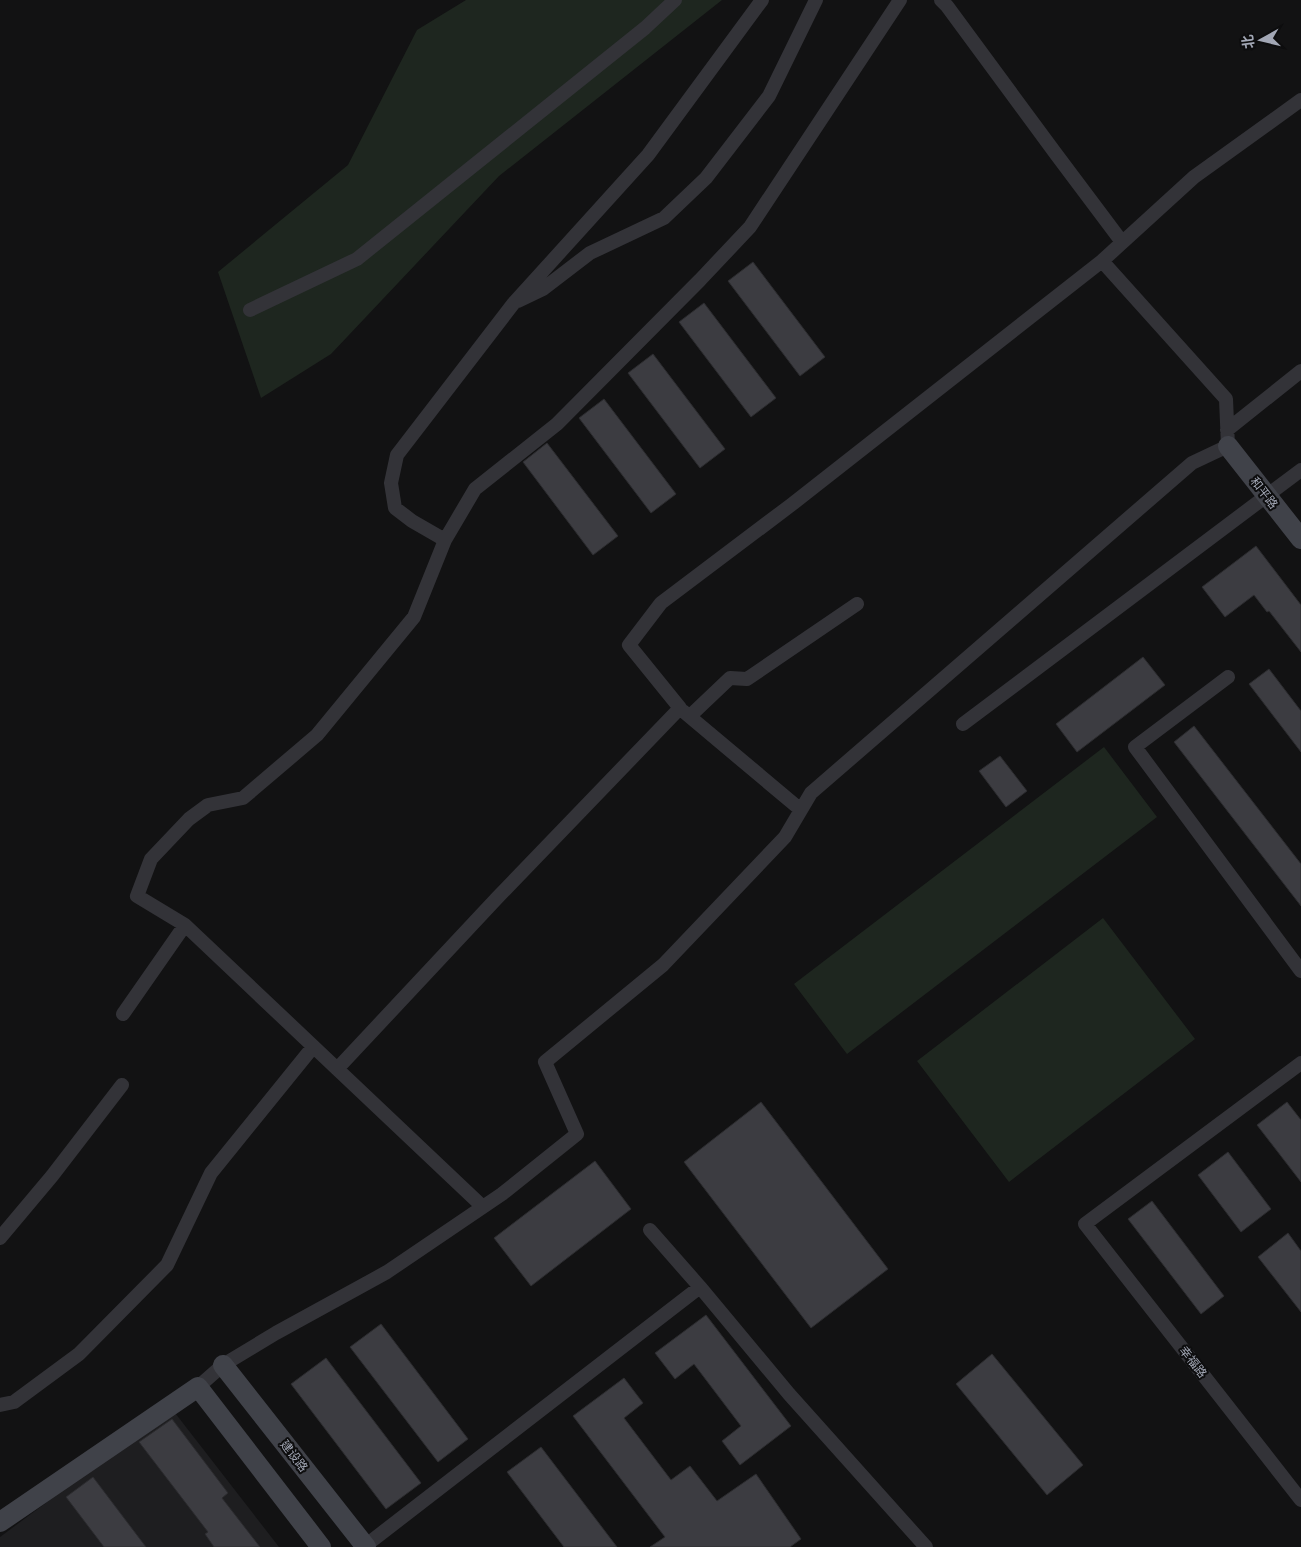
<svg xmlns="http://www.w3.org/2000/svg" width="1301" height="1547" font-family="Poppins,'Noto Sans SC',sans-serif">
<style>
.built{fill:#1e1e20}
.green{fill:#1e261f}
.building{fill:#3c3c41;stroke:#2c2c2f}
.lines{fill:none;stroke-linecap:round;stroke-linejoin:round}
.street{stroke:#333338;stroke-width:14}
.secondary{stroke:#404249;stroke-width:20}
.labels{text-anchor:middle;stroke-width:4;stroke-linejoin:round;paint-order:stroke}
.street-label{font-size:12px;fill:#a2a7b5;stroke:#0d0d0e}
</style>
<rect width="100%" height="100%" fill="#121213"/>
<!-- built -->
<path class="built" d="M 172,1409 L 279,1547 L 0,1547 L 0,1537 Z"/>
<!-- green -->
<path class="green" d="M 466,0 L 722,0 L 499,176 L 331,354 L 261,398 L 218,272 L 348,165 L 417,30 Z
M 1104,747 L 1157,817 L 847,1054 L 794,984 Z
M 1103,918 L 1195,1039 L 1009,1182 L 917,1061 Z"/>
<!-- building -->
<path class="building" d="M 753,262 L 825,357 L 800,376 L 728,281 Z
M 704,303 L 776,398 L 751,417 L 679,322 Z
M 653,354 L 725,449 L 700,468 L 628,373 Z
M 604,399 L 676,494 L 651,513 L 579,418 Z
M 547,443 L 618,536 L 593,555 L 523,462 Z
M 1256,546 L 1301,605 L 1301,652 L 1269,611 L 1267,612 L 1254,595 L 1225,617 L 1202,587 Z
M 1143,657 L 1165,685 L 1077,752 L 1056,724 Z
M 1269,669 L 1301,711 L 1301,752 L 1249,684 Z
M 1194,726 L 1301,864 L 1301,906 L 1174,742 Z
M 1000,756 L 1027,791 L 1006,807 L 979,771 Z
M 761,1102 L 888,1269 L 811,1328 L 684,1162 Z
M 1287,1102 L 1301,1120 L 1301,1182 L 1257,1125 Z
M 1228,1152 L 1271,1209 L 1241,1232 L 1198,1175 Z
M 595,1161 L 631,1209 L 531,1286 L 494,1238 Z
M 1152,1201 L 1224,1296 L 1201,1314 L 1128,1219 Z
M 1288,1233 L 1301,1251 L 1301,1312 L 1258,1257 Z
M 706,1315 L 791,1426 L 740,1465 L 722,1441 L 741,1426 L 694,1364 L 675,1379 L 655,1353 Z
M 381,1324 L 468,1439 L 438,1462 L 350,1347 Z
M 992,1354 L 1083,1465 L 1047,1495 L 956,1384 Z
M 326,1358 L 421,1483 L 386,1509 L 291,1384 Z
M 624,1378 L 643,1403 L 624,1418 L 671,1480 L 690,1466 L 717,1501 L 756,1474 L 801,1539 L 790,1547 L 650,1547 L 665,1537 L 573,1416 Z
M 172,1419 L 228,1493 L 222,1498 L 260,1547 L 214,1547 L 205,1534 L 208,1532 L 139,1442 Z
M 541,1447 L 617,1547 L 564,1547 L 507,1472 Z
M 93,1477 L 146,1547 L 104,1547 L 66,1497 Z"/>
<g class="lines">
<!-- street -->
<path class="street" d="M 941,0 L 947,6 L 1056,154 L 1122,242
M 518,301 L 543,289 L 590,253 L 664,218 L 706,178 L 769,96 L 816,0
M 250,310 L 357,259 L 645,28 L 675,0
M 1227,430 L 1301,371
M 445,540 L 412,521 L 395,508 L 391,483 L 397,455 L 513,304 L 648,155 L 762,0
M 1228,677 L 1135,747 L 1301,971
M 683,711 L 801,810
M 690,716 L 730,678 L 747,679 L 857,604
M 963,724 L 1301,470
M 123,1014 L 185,925
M 1301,1063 L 1085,1224 L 1301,1500
M 337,1069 L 497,898 L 680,708 L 629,645 L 661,603 L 791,505 L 1102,261 L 1194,177 L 1301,100
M 483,1207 L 185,925 L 137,896 L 151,859 L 189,819 L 208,805 L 243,798 L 317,735 L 414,617 L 445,540 L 475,489 L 557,424 L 700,280 L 750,227 L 900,0
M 650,1230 L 700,1287 L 789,1394 L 926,1547
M 0,1238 L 52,1176 L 122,1085
M 198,1387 L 223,1365 L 276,1333 L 387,1272 L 502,1194 L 577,1134 L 545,1062 L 663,965 L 785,837 L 811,793 L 1192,463 L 1228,446 L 1226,399 L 1102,261
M 0,1405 L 14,1402 L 79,1354 L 167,1265 L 211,1173 L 313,1047
M 365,1546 L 700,1287"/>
<!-- secondary -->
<path class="secondary" d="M 1228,446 L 1301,539
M 223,1365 L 366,1547
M 0,1522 L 198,1387 L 321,1547"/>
</g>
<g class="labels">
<!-- street labels -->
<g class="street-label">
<text transform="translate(1264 493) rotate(52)" y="4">和平路</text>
<text transform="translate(1193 1362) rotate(52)" y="4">幸福路</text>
<text transform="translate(294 1456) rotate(52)" y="4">建设路</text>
</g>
</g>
<!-- north arrow -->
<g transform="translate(1261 40) rotate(262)" stroke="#0d0d0e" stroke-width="4" paint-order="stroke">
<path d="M0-4L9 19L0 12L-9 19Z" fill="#a2a7b5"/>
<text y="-8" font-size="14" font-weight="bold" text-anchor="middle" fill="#a2a7b5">北</text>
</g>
</svg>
